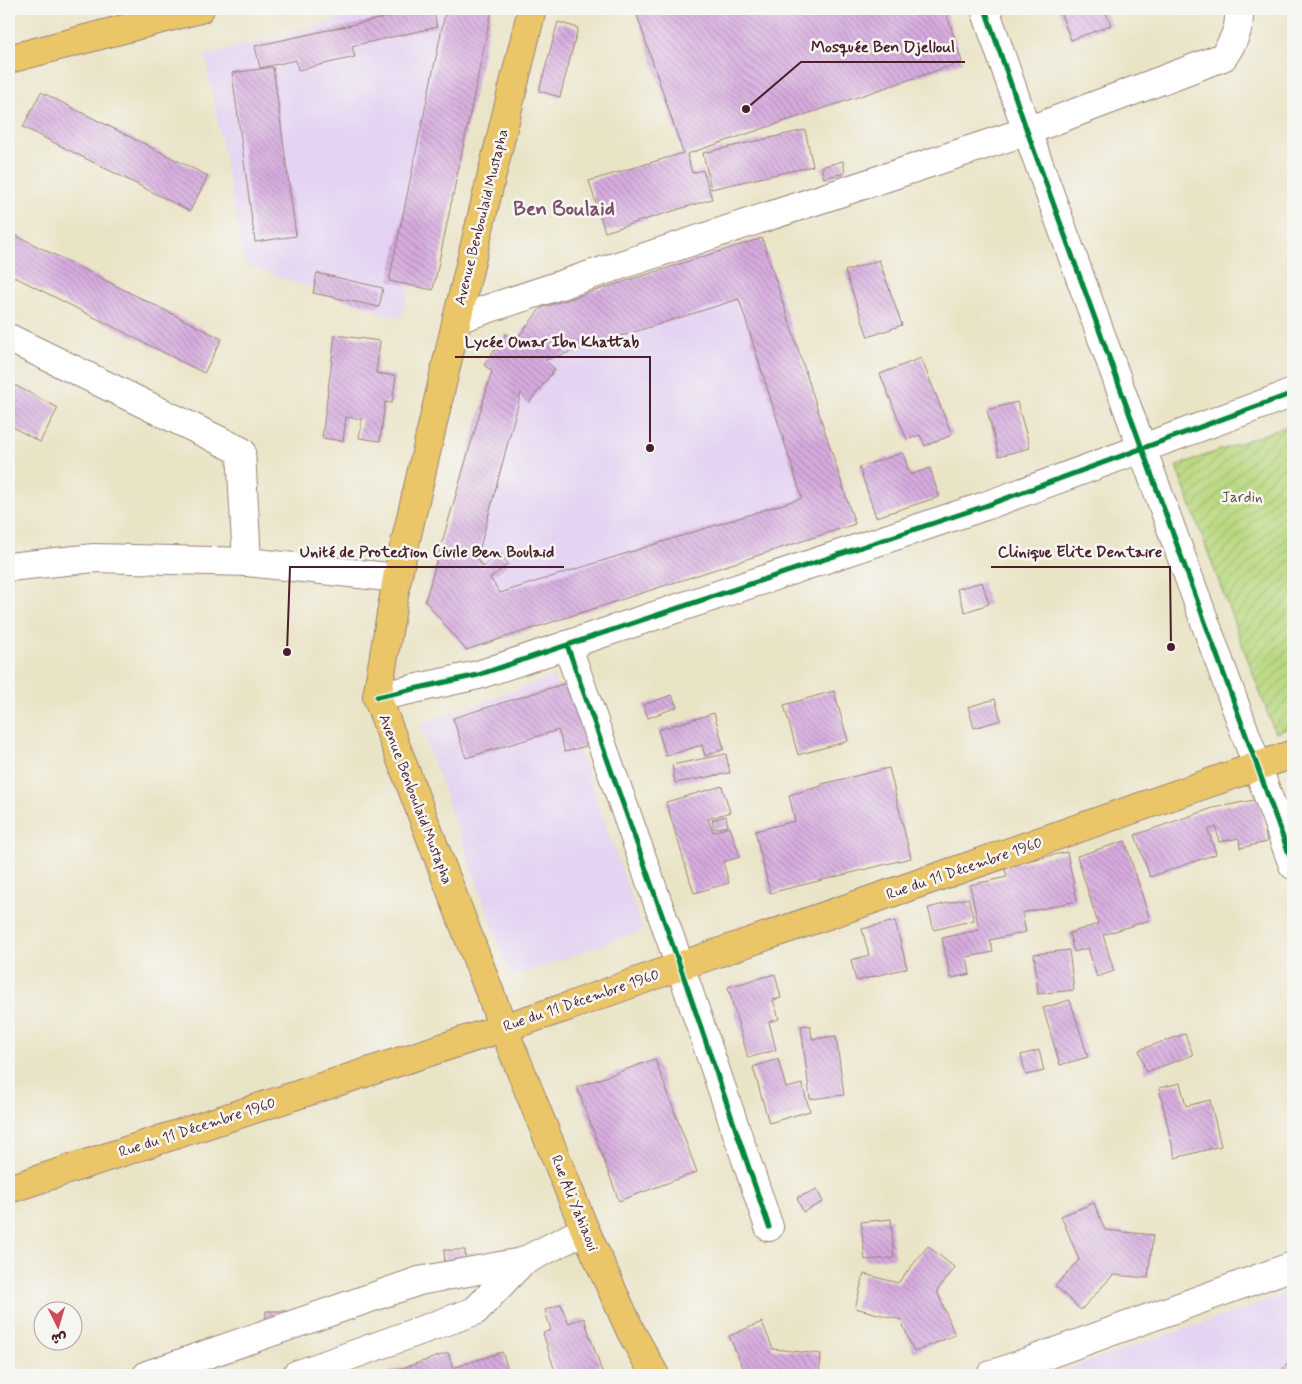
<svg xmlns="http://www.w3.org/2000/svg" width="1302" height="1384" font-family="Mynerve,'Playpen Sans Arabic',sans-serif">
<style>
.built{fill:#e4d3f2}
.garden{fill:url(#garden-furrows);stroke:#817c55}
.building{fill:url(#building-back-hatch);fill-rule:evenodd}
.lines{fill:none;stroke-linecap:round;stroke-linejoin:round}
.minor-casing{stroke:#9a8279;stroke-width:30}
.major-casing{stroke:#9a8279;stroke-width:30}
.minor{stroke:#fff;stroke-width:28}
.major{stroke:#eac669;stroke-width:28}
.cycleway-casing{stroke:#f6f6f2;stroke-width:8}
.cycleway{stroke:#00873e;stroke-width:5}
.labels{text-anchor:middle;stroke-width:5;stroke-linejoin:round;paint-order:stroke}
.street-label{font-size:15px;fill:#4a1f2b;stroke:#f6f6f2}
.park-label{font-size:15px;fill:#664d40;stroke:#f6f6f2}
.district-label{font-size:20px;font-weight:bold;fill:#7b506a;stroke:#f6f6f2}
.leader{fill:none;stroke:#4a1f2b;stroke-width:2}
.callout-dot{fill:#4a1f2b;stroke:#f6f6f2;stroke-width:2}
.callout-label{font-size:16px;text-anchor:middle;font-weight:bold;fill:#4a1f2b;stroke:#f6f6f2;stroke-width:5;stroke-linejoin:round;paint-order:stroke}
</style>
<defs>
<pattern id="garden-furrows" width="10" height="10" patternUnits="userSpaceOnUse" patternTransform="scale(1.25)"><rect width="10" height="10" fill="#b8d87f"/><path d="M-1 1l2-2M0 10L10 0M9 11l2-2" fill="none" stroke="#a0b96e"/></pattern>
<pattern id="building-back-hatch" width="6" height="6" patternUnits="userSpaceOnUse" patternTransform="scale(1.25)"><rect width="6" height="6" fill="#d6acdf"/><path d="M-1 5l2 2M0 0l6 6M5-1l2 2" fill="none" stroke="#b08bb5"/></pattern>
</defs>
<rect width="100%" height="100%" fill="#f6f6f2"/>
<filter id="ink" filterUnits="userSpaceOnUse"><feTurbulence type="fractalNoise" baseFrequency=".02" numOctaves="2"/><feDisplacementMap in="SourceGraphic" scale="10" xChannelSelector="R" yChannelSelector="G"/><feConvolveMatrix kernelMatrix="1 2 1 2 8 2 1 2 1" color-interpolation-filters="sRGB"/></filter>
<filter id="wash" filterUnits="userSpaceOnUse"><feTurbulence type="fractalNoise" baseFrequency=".0096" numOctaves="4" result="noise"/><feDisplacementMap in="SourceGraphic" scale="20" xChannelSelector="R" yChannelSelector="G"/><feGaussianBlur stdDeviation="1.12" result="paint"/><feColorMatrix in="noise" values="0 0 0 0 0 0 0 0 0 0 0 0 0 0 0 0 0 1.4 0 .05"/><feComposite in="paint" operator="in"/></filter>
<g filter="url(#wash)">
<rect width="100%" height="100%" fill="#eae4c7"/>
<!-- built -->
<path class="built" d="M 380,9 L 484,9 L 401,319 L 245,265 L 205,55 Z
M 762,238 L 855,524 L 466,650 L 425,601 L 492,372 L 484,365 L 506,334 L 516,340 L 541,308 Z
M 553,677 L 643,930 L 511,978 L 420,724 Z
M 1293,1292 L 1293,1375 L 1050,1375 Z"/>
<!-- garden -->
<path class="garden" d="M 1293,424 L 1293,727 L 1275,733 L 1176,466 Z"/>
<g id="blocks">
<!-- building -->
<path class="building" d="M 424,9 L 433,9 L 437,27 L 352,46 L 355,57 L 298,70 L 296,60 L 260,68 L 255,46 Z
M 446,9 L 492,9 L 433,290 L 389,281 Z
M 635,9 L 945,9 L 962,62 L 687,154 L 692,173 L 703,170 L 712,199 L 605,232 L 589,181 L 683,153 Z
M 1059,9 L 1104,9 L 1111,25 L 1071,40 Z
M 558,22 L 578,28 L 560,97 L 539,91 Z
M 273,67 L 296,236 L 255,242 L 232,73 Z
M 41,92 L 208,176 L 190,211 L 23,127 Z
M 805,130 L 813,166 L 711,189 L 703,153 Z
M 843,161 L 845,173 L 824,178 L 821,167 Z
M 9,232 L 222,339 L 204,373 L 9,274 Z
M 762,238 L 855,524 L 466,650 L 425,601 L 492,371 L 484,365 L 506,334 L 516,340 L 541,308 ZM 739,299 L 802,498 L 500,593 L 490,578 L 508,564 L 500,553 L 483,567 L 477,559 L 521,393 L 529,403 L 555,369 L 545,360 Z
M 879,260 L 902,325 L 868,337 L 845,271 Z
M 317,273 L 383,288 L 379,307 L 313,293 Z
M 335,335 L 380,341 L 376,373 L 396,376 L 392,403 L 385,402 L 380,441 L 359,438 L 362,419 L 346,417 L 343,441 L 322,438 Z
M 921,358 L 952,435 L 925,446 L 920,435 L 907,440 L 880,374 Z
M 9,382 L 58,408 L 40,442 L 9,425 Z
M 1017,402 L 1030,448 L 999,456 L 987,410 Z
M 903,453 L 910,475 L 930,468 L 939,497 L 876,517 L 859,467 Z
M 982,582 L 989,604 L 965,612 L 957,589 Z
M 570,682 L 589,745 L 565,752 L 558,730 L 466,758 L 453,718 Z
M 834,691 L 848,741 L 798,755 L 784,705 Z
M 672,695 L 677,707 L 648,718 L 643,705 Z
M 995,699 L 1001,720 L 974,728 L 968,707 Z
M 714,713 L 724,749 L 705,756 L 702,745 L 666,756 L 658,730 Z
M 726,754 L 730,773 L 675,783 L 672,765 Z
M 889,768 L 911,858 L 770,893 L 755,831 L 795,821 L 789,795 L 822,786 L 822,784 Z
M 722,786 L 730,812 L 708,819 L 713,832 L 730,827 L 740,857 L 723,862 L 729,883 L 694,893 L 666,802 Z
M 1259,799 L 1267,842 L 1240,848 L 1239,838 L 1219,842 L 1216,827 L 1208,830 L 1216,854 L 1150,877 L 1135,835 L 1213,808 Z
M 726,816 L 728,826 L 714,829 L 712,820 Z
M 1125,841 L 1150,920 L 1103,935 L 1114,971 L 1097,977 L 1088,948 L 1074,952 L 1069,933 L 1098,924 L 1077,856 Z
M 1067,852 L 1077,901 L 1022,913 L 1026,932 L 990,940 L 993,952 L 967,957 L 970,974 L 951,978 L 942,938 L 979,930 L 970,885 L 1007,877 L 1004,866 Z
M 968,898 L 974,920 L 934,930 L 928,908 Z
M 895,921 L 907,968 L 856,981 L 851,960 L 869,955 L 862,929 Z
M 1069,950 L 1074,990 L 1038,994 L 1034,954 Z
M 775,974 L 781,998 L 773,1000 L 779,1019 L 769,1022 L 776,1050 L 748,1058 L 728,987 Z
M 1070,1000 L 1088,1057 L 1060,1065 L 1043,1008 Z
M 810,1025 L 812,1039 L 836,1036 L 844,1095 L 810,1099 L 801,1026 Z
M 1185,1034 L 1193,1055 L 1146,1072 L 1139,1050 Z
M 1039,1050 L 1044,1071 L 1026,1075 L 1021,1055 Z
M 655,1059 L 697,1172 L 619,1201 L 577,1087 Z
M 778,1059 L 786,1088 L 802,1084 L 810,1111 L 769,1123 L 753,1067 Z
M 1180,1083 L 1186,1106 L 1210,1100 L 1221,1146 L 1175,1158 L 1159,1088 Z
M 817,1189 L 823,1202 L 803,1212 L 797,1198 Z
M 1094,1203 L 1105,1230 L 1153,1235 L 1148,1278 L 1113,1275 L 1081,1310 L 1055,1286 L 1079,1260 L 1061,1216 Z
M 891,1219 L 894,1258 L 865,1260 L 861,1222 Z
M 928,1246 L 955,1268 L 937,1291 L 955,1335 L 914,1352 L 901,1320 L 855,1308 L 864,1274 L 898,1283 Z
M 444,1250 L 465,1250 L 466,1266 L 445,1266 Z
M 561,1304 L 568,1323 L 584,1318 L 603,1375 L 574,1375 L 572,1371 L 556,1375 L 543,1333 L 551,1330 L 545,1310 Z
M 266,1311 L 287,1311 L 287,1323 L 265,1322 Z
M 762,1322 L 773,1349 L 821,1354 L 819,1375 L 746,1375 L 729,1336 Z
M 502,1352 L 510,1375 L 381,1375 L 448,1353 L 453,1368 Z
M 1293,1358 L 1293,1375 L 1277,1375 Z"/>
</g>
</g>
<g filter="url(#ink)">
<use href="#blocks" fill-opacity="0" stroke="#9a8279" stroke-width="1"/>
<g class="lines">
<defs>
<path id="minor" d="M 985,9 L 1027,131 L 1293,865
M 457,319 L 1027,131 L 1223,57 C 1233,43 1242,26 1238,9
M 9,338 L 241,451 L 247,562
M 9,567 L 94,558 L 247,562 L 397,578
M 567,645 L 680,966 L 769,1227
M 377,697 L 478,675 L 567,645 L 985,506 L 1293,393
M 147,1375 L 419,1281 L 522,1262 L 585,1230
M 296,1375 L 475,1311 L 522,1262
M 991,1375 L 1293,1266"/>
<path id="major" d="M 532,9 L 457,319 L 397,578 L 377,697 L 503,1027 L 585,1230 L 631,1332 L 655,1375
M 9,59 L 200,9
M 9,1189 L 567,1007 L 680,966 L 1293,754"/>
</defs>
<!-- minor casing -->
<use href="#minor" class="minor-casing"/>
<!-- major casing -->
<use href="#major" class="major-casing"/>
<!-- minor -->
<use href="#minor" class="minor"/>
<!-- major -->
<use href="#major" class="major"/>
<defs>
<path id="cycleway" d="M 985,9 L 1027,131 L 1293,865
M 567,645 L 680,966 L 769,1227
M 377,697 L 478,675 L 567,645 L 985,506 L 1293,393"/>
</defs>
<!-- cycleway casing -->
<use href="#cycleway" class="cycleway-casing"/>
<!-- cycleway -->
<use href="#cycleway" class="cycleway"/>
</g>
</g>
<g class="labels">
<!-- street labels -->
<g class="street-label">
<text transform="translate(481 217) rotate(-76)" y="5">Avenue Benboulaid Mustapha</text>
<text transform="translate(416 799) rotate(69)" y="5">Avenue Benboulaid Mustapha</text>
<text transform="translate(964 868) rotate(-19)" y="5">Rue du 11 Décembre 1960</text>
<text transform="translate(581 1000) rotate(-19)" y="5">Rue du 11 Décembre 1960</text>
<text transform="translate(197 1127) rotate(-18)" y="5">Rue du 11 Décembre 1960</text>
<text transform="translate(575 1203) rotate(68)" y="5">Rue Ali Yahiaoui</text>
</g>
<!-- park labels -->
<g class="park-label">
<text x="1242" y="502">Jardin</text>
</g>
<!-- district labels -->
<g class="district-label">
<text x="564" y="215">Ben Boulaid</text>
</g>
</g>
<!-- callouts -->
<path class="leader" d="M746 109L801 62H965M650 448L650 357H455M1171 647L1170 567H991M287 652L290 567H564"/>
<g class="callout-dot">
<circle cx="746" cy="109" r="5"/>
<circle cx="650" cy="448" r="5"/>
<circle cx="1171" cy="647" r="5"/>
<circle cx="287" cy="652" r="5"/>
</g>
<g class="callout-label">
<text x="883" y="52">Mosquée Ben Djelloul</text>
<text x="552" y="347">Lycée Omar Ibn Khattab</text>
<text x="1080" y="557">Clinique Elite Dentaire</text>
<text x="427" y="557">Unité de Protection Civile Ben Boulaid</text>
</g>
<!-- margin -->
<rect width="1302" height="1384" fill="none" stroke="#f6f6f2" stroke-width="30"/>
<!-- north arrow -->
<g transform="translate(58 1326) rotate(175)"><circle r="24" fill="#f6f6f2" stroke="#b1a0a2"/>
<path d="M0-4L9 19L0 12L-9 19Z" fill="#d1495b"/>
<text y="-8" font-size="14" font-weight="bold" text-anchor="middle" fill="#4a1f2b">ش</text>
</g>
</svg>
